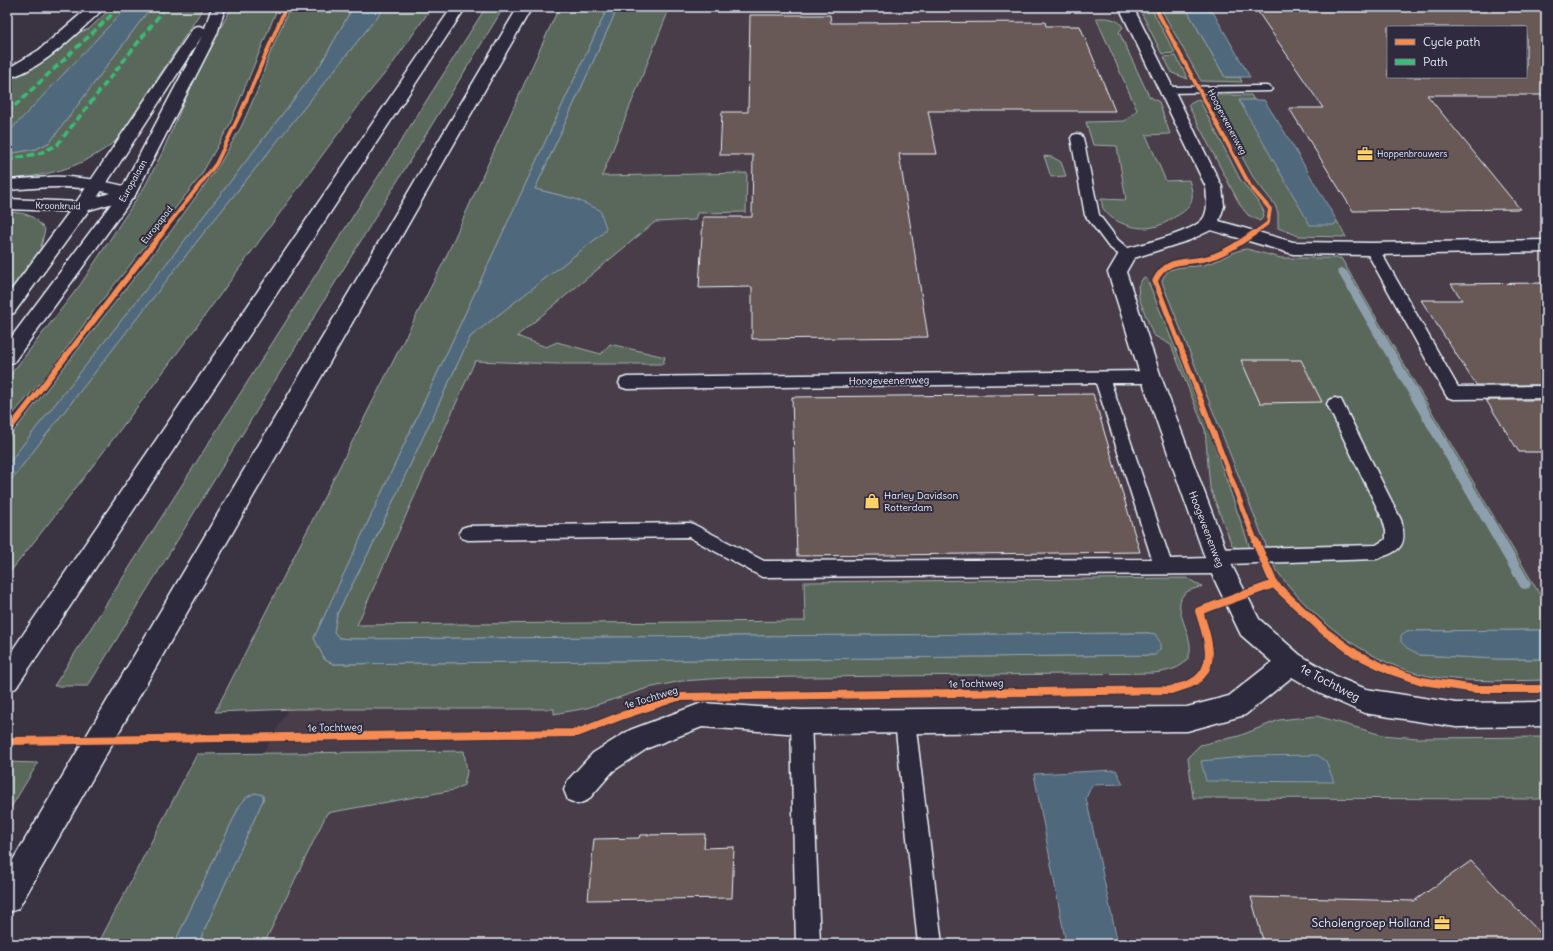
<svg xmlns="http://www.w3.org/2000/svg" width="1553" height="951" font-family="Delius,sans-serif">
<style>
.built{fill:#483e48;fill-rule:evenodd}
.green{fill:#5a675c;stroke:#a1acaa}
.water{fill:#50687b;stroke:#8d9fad}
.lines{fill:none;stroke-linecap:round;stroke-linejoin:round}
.stream{fill:#8d9fad;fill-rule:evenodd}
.building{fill:#685856;stroke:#e8f1f8;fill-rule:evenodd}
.lane-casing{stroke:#e8f1f8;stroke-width:3}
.street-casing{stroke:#e8f1f8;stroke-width:3}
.secondary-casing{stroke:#e8f1f8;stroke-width:3}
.highway-casing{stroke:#e8f1f8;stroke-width:3}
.lane{fill:#2f2a3d;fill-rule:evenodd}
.street{fill:#2f2a3d;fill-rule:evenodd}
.secondary{fill:#2f2a3d;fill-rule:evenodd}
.highway{fill:#2f2a3d;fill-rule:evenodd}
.quiet{stroke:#3abd76;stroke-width:3.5;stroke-dasharray:7 3.5;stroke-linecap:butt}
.cycleway-far2-casing{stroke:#2f2a3d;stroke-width:5.5}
.cycleway-far1-casing{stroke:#2f2a3d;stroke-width:8}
.cycleway-casing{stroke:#2f2a3d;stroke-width:10}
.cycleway-far2{stroke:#f68b52;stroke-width:4}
.cycleway-far1{stroke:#f68b52;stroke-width:5.5}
.cycleway{stroke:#f68b52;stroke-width:8}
.labels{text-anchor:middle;stroke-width:4;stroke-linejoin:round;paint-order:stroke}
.far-street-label{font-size:9px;fill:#e8f1f8;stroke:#2f2a3d}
.far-poi-label{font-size:9px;fill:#e8f1f8;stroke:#2f2a3d;text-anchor:start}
.street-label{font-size:10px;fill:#e8f1f8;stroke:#2f2a3d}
.poi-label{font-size:10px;fill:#e8f1f8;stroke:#2f2a3d;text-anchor:start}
.near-street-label{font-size:12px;fill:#e8f1f8;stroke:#2f2a3d}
.near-poi-label{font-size:12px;fill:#e8f1f8;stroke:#2f2a3d;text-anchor:end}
</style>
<rect width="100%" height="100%" fill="#3a3342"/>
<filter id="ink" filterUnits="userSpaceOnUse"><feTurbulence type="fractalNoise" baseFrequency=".025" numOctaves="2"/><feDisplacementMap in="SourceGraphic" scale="8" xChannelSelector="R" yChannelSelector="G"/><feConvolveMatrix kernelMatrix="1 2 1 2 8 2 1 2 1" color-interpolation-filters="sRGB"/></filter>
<g filter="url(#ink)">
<!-- built -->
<path class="built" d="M 613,7 L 1546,7 L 1546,944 L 155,944 L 297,693 ZM 1388,27 L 1526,27 L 1526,77 L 1388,77 Z"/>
<!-- green -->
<path class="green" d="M 112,7 L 127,7 L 7,134 L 7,80 L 25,73 L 80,32 L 89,29 Z
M 151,7 L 204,7 L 118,139 C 81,169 53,174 7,180 L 7,154 L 36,149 L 50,142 Z
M 232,7 L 278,7 L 229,126 L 200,177 L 96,308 L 47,375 L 7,421 L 7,379 L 80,285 L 145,186 L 162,153 L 201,63 Z
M 290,7 L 353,7 L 321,64 L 193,230 L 7,465 L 7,440 L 171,231 L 219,165 L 241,127 L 258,89 L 268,58 Z
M 385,7 L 432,7 L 391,66 L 363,100 C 245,259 131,421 7,576 L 7,485 L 198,240 Z
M 486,7 L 504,7 L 88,686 L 54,686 Z
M 559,7 L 608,7 L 314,638 L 325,660 L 334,664 L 1154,655 L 1160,649 L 1155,634 L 1148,633 L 352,639 L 339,638 L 334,632 L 337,614 L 373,544 L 470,337 L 602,234 L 575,199 L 535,189 L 618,7 L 670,7 L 602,176 L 747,173 L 746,212 L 697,213 L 695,220 L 655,222 L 517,336 L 546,347 L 557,342 L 601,354 L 610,344 L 665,357 L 663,364 L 556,364 L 475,361 L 357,625 L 805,621 L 804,582 L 1187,578 L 1202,587 C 1139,596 1239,664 1154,673 L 726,678 L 682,681 L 648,688 L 587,708 L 554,714 L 554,709 L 296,709 L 215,712 L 444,261 Z
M 1160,7 L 1197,7 L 1198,9 L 1193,7 L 1187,10 L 1225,77 L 1240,77 L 1242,82 L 1201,81 Z
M 1151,8 L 1175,53 L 1162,54 L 1142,14 Z
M 1096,18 C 1106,18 1117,17 1123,27 L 1119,32 L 1149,96 L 1159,102 L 1170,134 L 1146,135 L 1166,181 L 1189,180 C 1191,187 1194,195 1191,202 C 1188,210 1180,214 1173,218 C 1167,222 1160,226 1153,227 C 1138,231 1111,223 1103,208 C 1102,206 1102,202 1101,199 L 1126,200 L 1117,146 L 1093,145 L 1086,122 L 1125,121 L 1137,110 Z
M 1176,56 L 1188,79 L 1172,73 L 1164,57 Z
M 1208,95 L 1251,95 L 1254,100 L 1239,101 L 1334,225 L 1337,221 L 1346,237 L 1299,236 L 1278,228 L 1278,213 L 1275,205 L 1253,177 Z
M 1199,99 L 1240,179 L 1261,206 L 1264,212 L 1263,217 L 1260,221 L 1248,215 L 1240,205 L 1188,105 Z
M 1044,156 L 1052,157 L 1061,162 L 1066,176 L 1051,177 Z
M 7,212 C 27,213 33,214 45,230 L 40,251 L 7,296 Z
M 1247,249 L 1281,258 L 1341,258 L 1546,605 L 1546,630 L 1407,631 L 1420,655 L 1498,659 L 1546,659 L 1546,680 C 1509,681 1471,682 1434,677 C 1372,667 1310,618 1275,568 L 1162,282 C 1163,277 1165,273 1170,270 C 1182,265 1195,268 1207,264 C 1221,261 1232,250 1247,249 Z
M 1143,278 L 1147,279 L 1209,430 L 1251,551 L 1243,551 L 1232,545 L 1210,488 L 1205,430 L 1171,345 L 1153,335 L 1139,298 L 1138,286 Z
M 1317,716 L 1382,735 L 1418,738 L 1546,737 L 1546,799 L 1193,798 L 1188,757 L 1200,745 L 1239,736 L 1279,720 Z
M 464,751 L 467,772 L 464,785 L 454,790 L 327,813 L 264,944 L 198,944 L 263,800 L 263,795 L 255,793 L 240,805 L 174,944 L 98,944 L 197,754 Z
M 7,762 L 38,763 L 7,814 Z"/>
<!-- water -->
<path class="water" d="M 127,7 L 151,7 L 50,142 L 36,149 L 7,154 L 7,134 Z
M 353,7 L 385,7 L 198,240 L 7,485 L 7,465 L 193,230 L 321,64 Z
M 608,7 L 618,7 L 535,189 L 575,199 L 600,210 L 606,228 L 602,234 L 588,245 L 470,337 L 373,544 L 337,614 L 334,632 L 339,638 L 352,639 L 1148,633 L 1155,634 L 1160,642 L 1160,649 L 1155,655 L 334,664 L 325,660 L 314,638 Z
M 1193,7 L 1213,12 L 1250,77 L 1225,77 L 1187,10 Z
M 1239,100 L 1264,100 L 1284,131 L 1337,221 L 1334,225 L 1310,225 Z
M 1546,630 L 1546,659 L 1498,659 L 1420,655 L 1407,648 L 1401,642 L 1401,635 L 1407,631 Z
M 1317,755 L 1326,761 L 1334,782 L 1206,781 L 1201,761 L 1253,756 Z
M 1116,770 L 1123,784 L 1092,785 L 1086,798 L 1118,944 L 1066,944 L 1034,774 Z
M 255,793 L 263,795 L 263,800 L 198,944 L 174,944 L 240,805 L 247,797 Z"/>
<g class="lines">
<!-- stream -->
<path class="stream" d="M 1342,268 L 1347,271 L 1529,580 L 1531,584 L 1529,588 L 1525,589 L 1521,588 L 1337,271 Z"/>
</g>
<!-- building -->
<path class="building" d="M 1272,7 L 1546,7 L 1546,95 L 1427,95 L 1520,209 L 1353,211 L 1289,108 L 1323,108 L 1256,9 L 1273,9 ZM 1388,27 L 1526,27 L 1526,77 L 1388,77 Z
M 750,15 L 830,15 L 831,23 L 1045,22 L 1046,26 L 1080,26 L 1115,111 L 928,111 L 937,154 L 899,154 L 928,337 L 752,339 L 752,287 L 699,288 L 703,217 L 752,217 L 753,155 L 720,155 L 722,112 L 748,112 Z
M 1546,283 L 1546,385 L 1476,385 L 1421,300 L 1462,300 L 1451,284 Z
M 1241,360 L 1301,360 L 1322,402 L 1260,403 Z
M 1093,394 L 1140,552 L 797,556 L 792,397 Z
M 1486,400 L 1546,400 L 1546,452 L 1519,452 Z
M 705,834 L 704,848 L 734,847 L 732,898 L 588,900 L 594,839 L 639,838 L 640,835 Z
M 1471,861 L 1546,939 L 1546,944 L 1264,944 L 1251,897 L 1414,901 Z"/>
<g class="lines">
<defs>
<path id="lane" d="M 1266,86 L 1270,87 L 1272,89 L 1270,91 L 1167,93 L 1163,92 L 1161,90 L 1163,88 L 1167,87 Z
M 1077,134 L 1081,135 L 1083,138 L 1099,215 L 1118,240 L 1134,254 L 1132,257 L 1127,258 L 1122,257 L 1108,246 L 1085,215 L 1071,138 L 1073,135 Z
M 1372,245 L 1377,246 L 1379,249 L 1458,387 L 1546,386 L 1546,398 L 1453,399 L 1447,397 L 1365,249 L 1367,246 Z
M 1151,371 L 1157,373 L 1159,377 L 1157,381 L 1151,383 L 1111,383 L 1170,559 L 1209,558 L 1211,552 L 1217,549 L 1376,545 L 1386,539 L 1386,531 L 1383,520 L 1327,404 L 1329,400 L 1335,398 L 1341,400 L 1401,520 C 1408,547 1400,551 1376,559 L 1228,564 L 1229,566 L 1226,571 L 1220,574 L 762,577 L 689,537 L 468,540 L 462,538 L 459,533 L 462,528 L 468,526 L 691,523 L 764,561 L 1152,559 L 1096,383 L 627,389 L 621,387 L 619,383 L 621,379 L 627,377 Z
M 905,711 L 912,714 L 915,721 L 942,944 L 918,944 L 895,721 L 898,714 Z
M 801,712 L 808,715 L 811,722 L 820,944 L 796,944 L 791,722 L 794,715 Z"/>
<path id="street" d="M 89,7 L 104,7 C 99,14 92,19 86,25 C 64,45 37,71 7,78 L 7,69 L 39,50 Z
M 1119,7 L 1133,7 L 1222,187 L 1224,206 L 1219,221 L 1293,242 L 1372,243 L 1546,240 L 1546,252 L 1372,255 L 1293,254 L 1211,230 L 1190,240 L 1134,258 L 1126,272 L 1161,377 L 1232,566 L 1259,619 L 1300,655 L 1339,678 L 1366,689 L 1456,703 L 1546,702 L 1546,726 L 1456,727 L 1364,713 L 1321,694 L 1292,677 L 1245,715 L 1187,731 L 801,734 L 702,727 L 648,748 L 613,771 L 588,800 L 578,804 L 568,800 L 564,790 L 568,780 L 593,753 L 630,730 L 702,703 L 801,710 L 1187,707 L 1229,696 L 1272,662 L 1241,635 L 1208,566 L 1141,377 L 1108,272 L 1121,250 C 1139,245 1190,233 1202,220 C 1209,212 1207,197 1206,187 Z
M 50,177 C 75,176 99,180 124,186 L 125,189 L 134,189 L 136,193 L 134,197 L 82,212 L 7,209 L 7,199 L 81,202 L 110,193 C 76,184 42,187 7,190 L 7,180 Z"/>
<path id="secondary" d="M 212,7 L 225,8 L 217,34 L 136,193 L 14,362 L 7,364 L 7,343 L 120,192 L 202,36 L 91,207 L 14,313 L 7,315 L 7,296 L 75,204 L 194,27 L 199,26 L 205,28 Z"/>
<path id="highway" d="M 452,7 L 466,7 L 16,688 L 7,692 L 7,658 Z
M 518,7 L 532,7 L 18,909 L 7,913 L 7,870 Z"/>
</defs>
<!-- lane casing -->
<use href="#lane" class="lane-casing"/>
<!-- street casing -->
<use href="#street" class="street-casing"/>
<!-- secondary casing -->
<use href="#secondary" class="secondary-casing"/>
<!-- highway casing -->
<use href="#highway" class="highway-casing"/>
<!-- lane -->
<use href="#lane" class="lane"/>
<!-- street -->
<use href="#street" class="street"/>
<!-- secondary -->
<use href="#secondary" class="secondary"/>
<!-- highway -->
<use href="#highway" class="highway"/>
<!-- quiet -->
<path class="quiet" d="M 7,113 L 120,7
M 7,160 L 40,153 L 57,145 L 166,7"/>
<defs>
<path id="cycleway-far2" d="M 1155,7 L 1250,186 L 1270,209 L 1268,223 L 1253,234
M 161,234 L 216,164 L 241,112 L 286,7"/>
<path id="cycleway-far1" d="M 1254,233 C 1241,242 1227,252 1211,257 C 1189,265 1167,255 1155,281 L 1256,543
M 7,432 L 162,233"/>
<path id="cycleway" d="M 1256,542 L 1274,584 L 1324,631 L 1356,654 L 1389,670 L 1422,681 L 1476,689 L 1546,689
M 7,741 L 577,733 L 621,716 L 678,697 L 1171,690 C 1179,687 1188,686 1195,681 C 1219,665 1206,633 1199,611 L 1274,584"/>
</defs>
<!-- cycleway-far2 casing -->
<use href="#cycleway-far2" class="cycleway-far2-casing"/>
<!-- cycleway-far1 casing -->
<use href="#cycleway-far1" class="cycleway-far1-casing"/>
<!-- cycleway casing -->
<use href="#cycleway" class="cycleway-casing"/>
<!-- cycleway-far2 -->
<use href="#cycleway-far2" class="cycleway-far2"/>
<!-- cycleway-far1 -->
<use href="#cycleway-far1" class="cycleway-far1"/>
<!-- cycleway -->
<use href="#cycleway" class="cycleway"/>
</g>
</g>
<!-- icons -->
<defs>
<symbol id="office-bare" viewBox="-9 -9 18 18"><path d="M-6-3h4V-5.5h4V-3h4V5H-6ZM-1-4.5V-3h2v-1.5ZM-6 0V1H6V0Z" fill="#ffd166" stroke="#2f2a3d" stroke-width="2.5" paint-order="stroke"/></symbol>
<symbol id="shop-bare" viewBox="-9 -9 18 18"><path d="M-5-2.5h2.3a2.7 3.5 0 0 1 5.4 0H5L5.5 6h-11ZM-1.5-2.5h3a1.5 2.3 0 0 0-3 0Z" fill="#ffd166" stroke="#2f2a3d" stroke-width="2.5" paint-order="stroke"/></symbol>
</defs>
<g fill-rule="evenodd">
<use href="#office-bare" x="1354" y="143" width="22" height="22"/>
<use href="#shop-bare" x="861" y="490" width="22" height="22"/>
<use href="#office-bare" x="1431" y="912" width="22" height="22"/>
</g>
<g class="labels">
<!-- far-street labels -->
<g class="far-street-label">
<text transform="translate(1227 122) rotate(62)" y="3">Hoogeveenenweg</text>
<text transform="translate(133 181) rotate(-61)" y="3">Europalaan</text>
<text transform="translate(58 206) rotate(1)" y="3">Kroonkruid</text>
<text transform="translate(157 225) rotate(-52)" y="3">Europapad</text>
</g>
<!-- far-poi labels -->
<g class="far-poi-label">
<text x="1377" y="157">Hoppenbrouwers</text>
</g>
<!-- street labels -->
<g class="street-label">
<text transform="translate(889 380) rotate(-1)" y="4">Hoogeveenenweg</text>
<text transform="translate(1207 529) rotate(69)" y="4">Hoogeveenenweg</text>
<text transform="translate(976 683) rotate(-1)" y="4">1e Tochtweg</text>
<text transform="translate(651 697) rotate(-17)" y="4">1e Tochtweg</text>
<text transform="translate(335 727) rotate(-1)" y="4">1e Tochtweg</text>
</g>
<!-- poi labels -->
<g class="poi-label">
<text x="884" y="499">Harley Davidson<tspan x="884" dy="12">Rotterdam</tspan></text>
</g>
<!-- near-street labels -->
<g class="near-street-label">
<text transform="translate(1330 683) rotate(28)" y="4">1e Tochtweg</text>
</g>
<!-- near-poi labels -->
<g class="near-poi-label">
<text x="1430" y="927">Scholengroep Holland</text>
</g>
</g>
<!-- margin -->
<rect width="1553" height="951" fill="none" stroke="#2f2a3d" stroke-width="24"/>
<rect x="12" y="12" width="1529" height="927" fill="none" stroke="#e8f1f8" stroke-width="1.5" filter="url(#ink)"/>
<!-- legend -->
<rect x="1387" y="26" width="140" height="52" fill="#2f2a3d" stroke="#797a88"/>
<rect x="1395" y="39" width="20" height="6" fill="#f68b52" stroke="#797a88"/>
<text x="1423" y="46" font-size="12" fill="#e8f1f8">Cycle path</text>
<rect x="1395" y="59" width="20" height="6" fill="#3abd76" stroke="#797a88"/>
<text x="1423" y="66" font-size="12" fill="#e8f1f8">Path</text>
</svg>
